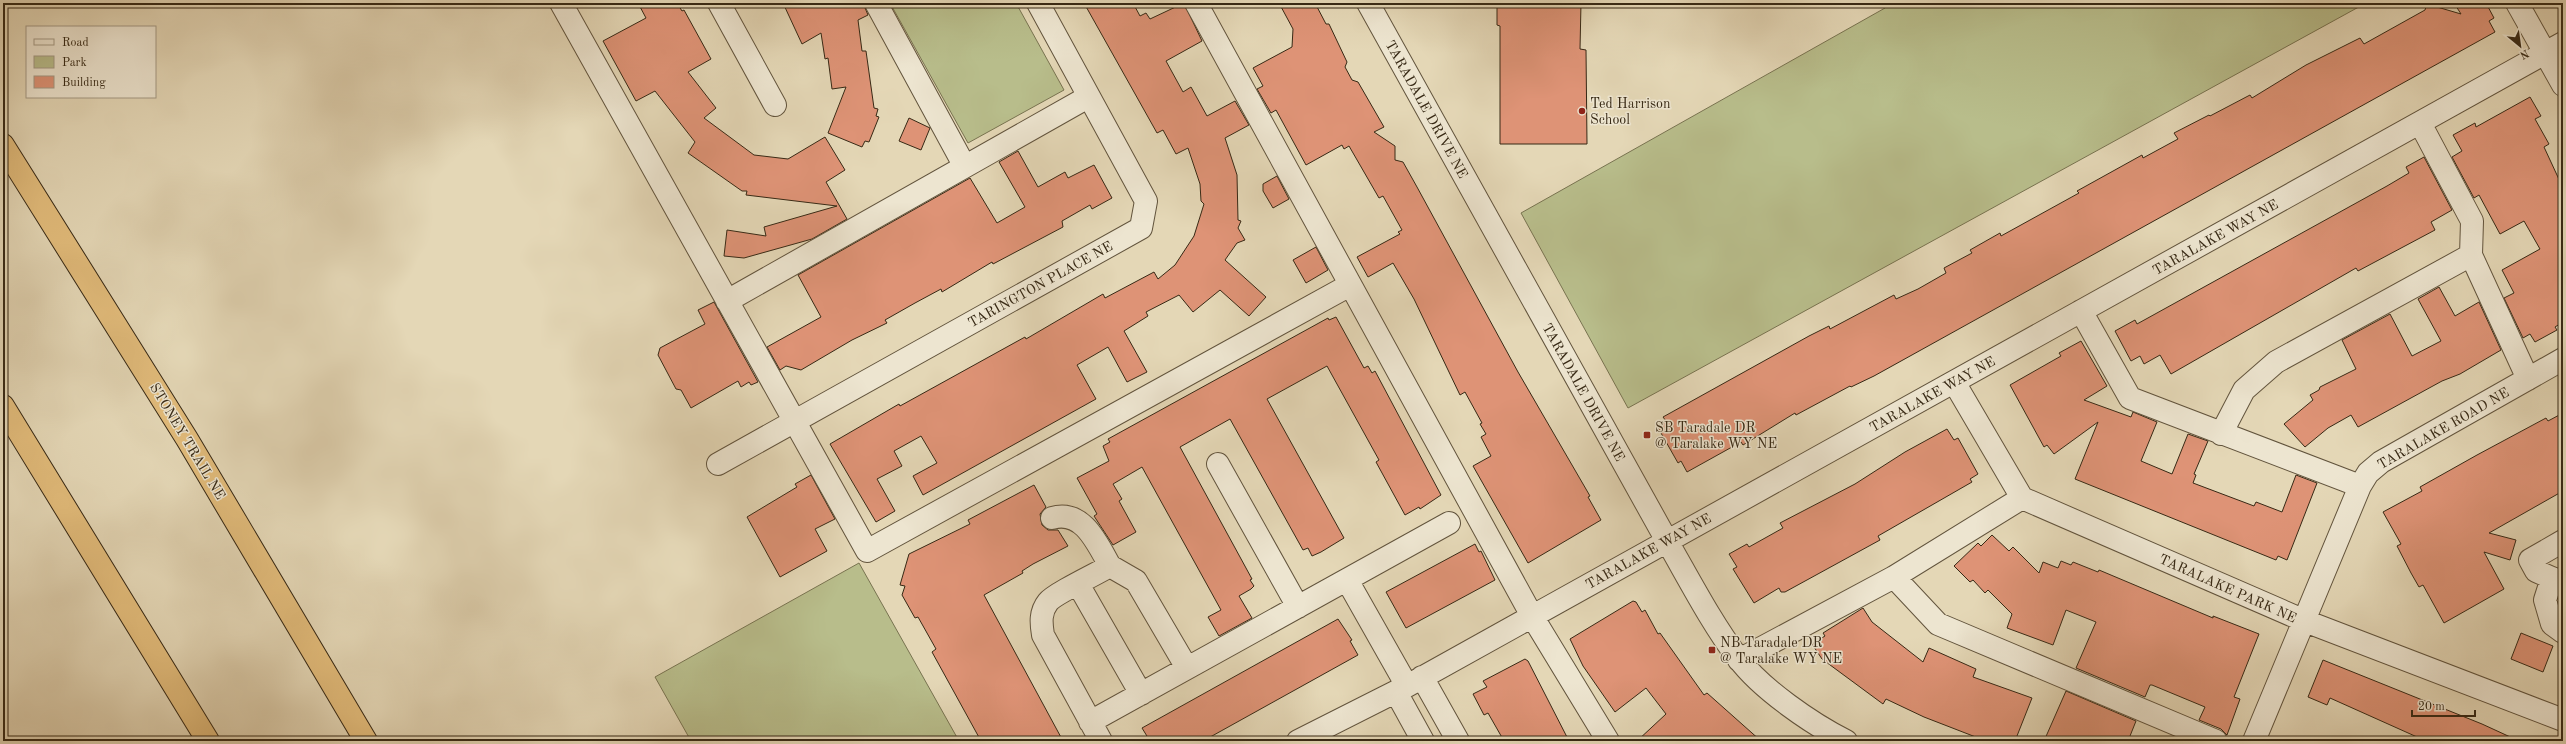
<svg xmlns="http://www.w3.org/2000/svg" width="2566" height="744" font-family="'Old Standard TT',serif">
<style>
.green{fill:#b8bd8b;stroke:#787350}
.building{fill:#de9376;stroke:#372915}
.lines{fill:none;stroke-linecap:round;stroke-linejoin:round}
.minor-casing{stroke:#62543d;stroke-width:24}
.highway-casing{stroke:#372915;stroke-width:24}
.minor{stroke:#ede5d0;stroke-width:22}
.highway{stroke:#e2bc7b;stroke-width:22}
.poi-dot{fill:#8f2418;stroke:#ede5d0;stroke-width:1.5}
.labels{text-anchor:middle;stroke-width:3;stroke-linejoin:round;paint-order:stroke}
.poi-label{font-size:14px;fill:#372915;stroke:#ede5d0;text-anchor:start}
.street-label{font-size:14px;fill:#372915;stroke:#ede5d0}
</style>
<rect width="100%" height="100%" fill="#e4d7b6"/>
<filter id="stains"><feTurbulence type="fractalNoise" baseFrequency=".005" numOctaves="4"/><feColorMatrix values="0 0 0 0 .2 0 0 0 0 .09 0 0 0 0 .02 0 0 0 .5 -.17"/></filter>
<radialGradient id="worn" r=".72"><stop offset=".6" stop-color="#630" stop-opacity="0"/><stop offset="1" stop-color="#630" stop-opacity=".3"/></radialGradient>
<!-- green -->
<path class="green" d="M 890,3 L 1016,3 L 1064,90 L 968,143 Z
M 1883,3 L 2366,3 L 1628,408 L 1521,213 L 1885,8 Z
M 859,563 L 959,741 L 691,741 L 655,677 Z"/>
<!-- building -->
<path class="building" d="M 638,3 L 677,3 L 682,11 L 684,10 L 711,59 L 688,72 L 716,108 L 704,118 L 754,155 L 788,159 L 825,137 L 845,170 L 826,182 L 847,219 L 812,239 L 744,258 L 724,256 L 727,230 L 766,236 L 764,227 L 837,206 L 746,195 L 747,191 L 742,191 L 688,153 L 695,142 L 655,91 L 636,101 L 603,41 L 646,18 Z
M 783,3 L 863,3 L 868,15 L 858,20 L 862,51 L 866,51 L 874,108 L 878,109 L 876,116 L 879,117 L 869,142 L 865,141 L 862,147 L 828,133 L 846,87 L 832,89 L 828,58 L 825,59 L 821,33 L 802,44 Z
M 1084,3 L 1133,3 L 1140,16 L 1146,13 L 1150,19 L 1184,3 L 1202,41 L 1166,61 L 1183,92 L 1191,87 L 1207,116 L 1235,101 L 1249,125 L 1225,138 L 1237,175 L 1238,220 L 1241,221 L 1238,228 L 1245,240 L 1237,243 L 1225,260 L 1266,297 L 1249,316 L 1220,290 L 1193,312 L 1179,295 L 1146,312 L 1148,316 L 1124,331 L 1147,372 L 1127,382 L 1108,347 L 1077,365 L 1096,399 L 923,495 L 913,476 L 937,463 L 921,436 L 894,451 L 902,466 L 877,479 L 895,511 L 876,522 L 830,444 L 899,404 L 900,406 L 1025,337 L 1026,339 L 1103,294 L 1105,298 L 1154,272 L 1158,279 L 1175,265 L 1194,236 L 1204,204 L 1201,201 L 1200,184 L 1188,148 L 1176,154 L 1163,130 L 1157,133 Z
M 1279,3 L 1315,3 L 1326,24 L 1329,24 L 1347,62 L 1345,67 L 1352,80 L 1358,82 L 1384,127 L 1374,132 L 1395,146 L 1395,160 L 1403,162 L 1417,187 L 1518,372 L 1590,496 L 1588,497 L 1601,520 L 1528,563 L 1473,466 L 1491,456 L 1481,437 L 1486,434 L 1480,424 L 1482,423 L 1465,392 L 1460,395 L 1414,299 L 1393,263 L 1368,277 L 1357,257 L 1400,234 L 1398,232 L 1402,230 L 1383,196 L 1379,198 L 1349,146 L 1344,149 L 1342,145 L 1306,165 L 1276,110 L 1271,113 L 1257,89 L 1263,86 L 1253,68 L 1292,47 L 1293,29 Z
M 1497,3 L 1581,3 L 1580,49 L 1586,50 L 1587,144 L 1500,144 L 1500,26 L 1497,25 Z
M 2454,3 L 2486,3 L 2494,18 L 2489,21 L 2495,32 L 1874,376 L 1851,387 L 1850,386 L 1796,415 L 1795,413 L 1743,445 L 1741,442 L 1687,472 L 1681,461 L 1678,463 L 1657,426 L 1666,421 L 1663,417 L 1809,336 L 1829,326 L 1830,329 L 1894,295 L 1896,299 L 1918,289 L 1946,273 L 1944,268 L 1972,253 L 1970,250 L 2000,233 L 2001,236 L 2079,193 L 2077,191 L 2142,155 L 2143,158 L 2178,139 L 2174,133 L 2209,115 L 2210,116 L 2250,95 L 2252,98 L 2306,65 L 2360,38 L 2364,44 L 2425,10 L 2427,4 L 2461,14 Z
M 2530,97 L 2541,116 L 2535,119 L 2549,144 L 2544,147 L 2563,188 L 2563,322 L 2555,327 L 2557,330 L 2535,342 L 2530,334 L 2523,338 L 2504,298 L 2514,293 L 2502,270 L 2540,249 L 2524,221 L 2500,234 L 2479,195 L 2474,198 L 2452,157 L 2462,151 L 2453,135 L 2475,123 L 2476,127 Z
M 909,118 L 930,128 L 921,150 L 899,141 Z
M 1018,151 L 1038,187 L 1065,172 L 1068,178 L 1094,165 L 1112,198 L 1092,209 L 1090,205 L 1062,221 L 1063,227 L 993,264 L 992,262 L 942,292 L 941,289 L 915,303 L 885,320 L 887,323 L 852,340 L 801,370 L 786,366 L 780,370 L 767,347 L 821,317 L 798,275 L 970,178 L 997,223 L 1025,207 L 999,162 Z
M 2424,157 L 2452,210 L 2431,222 L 2435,230 L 2358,271 L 2356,268 L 2171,374 L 2160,355 L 2144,364 L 2140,356 L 2131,361 L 2115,331 L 2135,320 L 2137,324 L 2387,186 L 2409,173 L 2406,167 Z
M 1277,176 L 1289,199 L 1273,208 L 1263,191 L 1263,184 Z
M 1316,247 L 1328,270 L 1306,283 L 1293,260 Z
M 2439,287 L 2455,316 L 2479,302 L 2501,350 L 2460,374 L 2442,381 L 2358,427 L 2351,415 L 2328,428 L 2305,447 L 2284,424 L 2313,400 L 2310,395 L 2319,390 L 2320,387 L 2356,369 L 2342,340 L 2390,314 L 2412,356 L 2441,341 L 2418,299 Z
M 714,302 L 758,382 L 751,385 L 749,382 L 741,387 L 738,381 L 691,408 L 681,390 L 676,389 L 658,355 L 660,348 L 705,324 L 698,310 Z
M 1336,317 L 1364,368 L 1368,366 L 1372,373 L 1375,371 L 1441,495 L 1420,509 L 1419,507 L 1405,515 L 1376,462 L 1379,460 L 1327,366 L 1267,399 L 1344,538 L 1321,552 L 1312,556 L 1308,548 L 1303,550 L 1230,419 L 1180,447 L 1252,579 L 1250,580 L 1254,586 L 1251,589 L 1239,596 L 1252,618 L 1219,636 L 1208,617 L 1221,610 L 1142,467 L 1113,484 L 1122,499 L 1119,501 L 1136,532 L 1113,545 L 1094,516 L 1097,514 L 1077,478 L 1109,461 L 1103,446 L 1110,442 L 1108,439 L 1328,318 L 1329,320 Z
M 2081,341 L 2107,386 L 2084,400 L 2131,417 L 2133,412 L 2157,422 L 2141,461 L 2172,474 L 2188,434 L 2208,441 L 2194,474 L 2196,475 L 2193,483 L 2254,506 L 2256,502 L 2282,512 L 2296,475 L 2317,483 L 2287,560 L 2278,556 L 2276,560 L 2075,479 L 2098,422 L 2054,454 L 2047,445 L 2044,447 L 2010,385 L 2061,356 L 2059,353 Z
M 2563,413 L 2563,491 L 2489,533 L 2516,540 L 2510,560 L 2484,552 L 2504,589 L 2444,623 L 2423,585 L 2419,587 L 2411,573 L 2397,546 L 2401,544 L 2383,512 L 2422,491 L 2420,487 L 2477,455 L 2546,418 L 2548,421 Z
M 1947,429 L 1954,440 L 1958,438 L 1978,474 L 1970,479 L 1972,482 L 1878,536 L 1880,540 L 1785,592 L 1781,592 L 1779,588 L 1754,603 L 1733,569 L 1737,567 L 1729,554 L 1747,544 L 1749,547 L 1783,528 L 1780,523 L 1855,484 L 1905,452 Z
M 811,475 L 835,519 L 815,529 L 827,551 L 780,577 L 747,517 L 797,487 L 795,484 Z
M 1034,485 L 1046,507 L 1040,514 L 1042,525 L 1048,530 L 1058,530 L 1068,546 L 1033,564 L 1022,571 L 1023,573 L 984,595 L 1063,741 L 981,741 L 932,652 L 936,649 L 918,617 L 915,618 L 902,595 L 905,586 L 900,585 L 909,554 L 970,524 L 968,520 Z
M 1992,535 L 2009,551 L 2013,547 L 2039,573 L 2043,562 L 2058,568 L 2061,561 L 2071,565 L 2073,562 L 2098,572 L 2099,570 L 2213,618 L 2213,616 L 2259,634 L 2234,697 L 2240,699 L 2227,735 L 2221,729 L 2199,720 L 2205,707 L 2152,685 L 2150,685 L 2145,697 L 2076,668 L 2096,622 L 2066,610 L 2053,645 L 2007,628 L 2012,614 L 1988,590 L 1985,593 L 1973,580 L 1970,582 L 1954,566 L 1978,543 L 1981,546 Z
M 1475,544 L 1479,552 L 1481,551 L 1495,580 L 1406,628 L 1386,592 Z
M 1633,601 L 1636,602 L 1642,612 L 1645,610 L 1658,634 L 1660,633 L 1704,695 L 1707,693 L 1761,741 L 1637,741 L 1666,714 L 1646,688 L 1615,712 L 1583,666 L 1570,639 Z
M 1863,608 L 1872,622 L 1923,662 L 1929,648 L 1976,669 L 1973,677 L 2032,698 L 2015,741 L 1986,741 L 1924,717 L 1886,699 L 1883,704 L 1822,659 L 1812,644 L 1825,636 L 1823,633 Z
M 1338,619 L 1352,640 L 1350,641 L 1358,655 L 1203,741 L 1150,741 L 1142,728 Z
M 2521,633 L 2553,646 L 2543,672 L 2511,659 Z
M 1525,659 L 1528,661 L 1569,741 L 1504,741 L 1488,713 L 1484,715 L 1473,694 L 1487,687 L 1483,681 Z
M 2323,660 L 2482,724 L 2519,741 L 2426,741 L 2330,698 L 2327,705 L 2308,697 Z
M 2066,691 L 2136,721 L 2128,741 L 2044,741 Z"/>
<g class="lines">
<defs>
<path id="minor" d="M 561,3 L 867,551 L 1350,285
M 719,3 L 775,105
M 876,3 L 964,165
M 1196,3 L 1532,616 L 1608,741
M 1368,3 L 1667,541 C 1690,581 1711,622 1738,658 C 1761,689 1812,724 1846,741
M 2517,3 L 2563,85
M 2420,123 L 2472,221 L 2471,255 L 2528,379
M 727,301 L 1088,97
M 2081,311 L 2130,398 L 2360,486
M 1954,382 L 2022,498 L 2305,621 L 2563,720
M 2221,434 L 2244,390 L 2276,362 L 2471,255
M 718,464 L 1141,228 L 1146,201 L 1038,3
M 1218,464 L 1298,607
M 1052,518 C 1083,509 1097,543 1110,566
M 2563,541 L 2530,560 L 2536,571 L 2563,583
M 1894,577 L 1938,624 L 2216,741
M 2552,578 L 2545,600 L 2552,624 L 2563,632
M 1347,580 L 1407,686
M 1078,584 L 1141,694
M 1739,660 L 1894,577 L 2022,498
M 1422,677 L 1458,741
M 1396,692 L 1423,741
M 1090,722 L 1449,523
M 1101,741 L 1043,635 C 1041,623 1040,612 1048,602 C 1054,594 1098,573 1110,566 L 1136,581 L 1187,668
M 1298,741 L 1407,686 L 2563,43
M 2254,741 L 2360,486 L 2368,473 L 2381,462 L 2563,359"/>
<path id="highway" d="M 3,145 L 187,439 L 366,741
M 3,406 L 208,741"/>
</defs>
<!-- minor casing -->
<use href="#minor" class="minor-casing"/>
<!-- highway casing -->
<use href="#highway" class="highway-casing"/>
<!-- minor -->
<use href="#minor" class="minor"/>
<!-- highway -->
<use href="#highway" class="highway"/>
</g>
<!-- markers -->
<g class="poi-dot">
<circle cx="1582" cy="111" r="4"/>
<rect x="1643" y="431" width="8" height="8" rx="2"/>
<rect x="1708" y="646" width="8" height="8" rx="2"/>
</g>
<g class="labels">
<!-- poi labels -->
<g class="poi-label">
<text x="1590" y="108">Ted Harrison<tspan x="1590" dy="16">School</tspan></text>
<text x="1655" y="432">SB Taradale DR<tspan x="1655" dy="16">@ Taralake WY NE</tspan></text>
<text x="1720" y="647">NB Taradale DR<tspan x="1720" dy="16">@ Taralake WY NE</tspan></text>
</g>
<!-- street labels -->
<g class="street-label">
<text transform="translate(1427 109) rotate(61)" y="5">TARADALE DRIVE NE</text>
<text transform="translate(2215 237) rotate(-29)" y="5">TARALAKE WAY NE</text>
<text transform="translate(1040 284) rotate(-29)" y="5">TARINGTON PLACE NE</text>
<text transform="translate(1584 392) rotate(61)" y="5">TARADALE DRIVE NE</text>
<text transform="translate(1932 394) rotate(-29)" y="5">TARALAKE WAY NE</text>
<text transform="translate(2443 428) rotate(-30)" y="5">TARALAKE ROAD NE</text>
<text transform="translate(188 441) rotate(59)" y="5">STONEY TRAIL NE</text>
<text transform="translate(1648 551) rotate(-29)" y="5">TARALAKE WAY NE</text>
<text transform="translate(2228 588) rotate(24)" y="5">TARALAKE PARK NE</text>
</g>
</g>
<!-- margin -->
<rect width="2566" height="744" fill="none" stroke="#e4d7b6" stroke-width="16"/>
<rect x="4" y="4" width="2558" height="736" fill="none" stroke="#372915" stroke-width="2"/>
<rect x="8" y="8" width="2550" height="728" fill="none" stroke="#372915"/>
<!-- legend -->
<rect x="26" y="26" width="130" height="72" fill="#ede5d0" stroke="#a49a85"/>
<rect x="34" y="39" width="20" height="6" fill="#ede5d0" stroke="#a49a85"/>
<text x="62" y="46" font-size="12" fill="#372915">Road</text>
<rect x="34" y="56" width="20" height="12" fill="#b8bd8b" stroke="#a49a85"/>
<text x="62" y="66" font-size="12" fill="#372915">Park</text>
<rect x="34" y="76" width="20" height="12" fill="#de9376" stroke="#a49a85"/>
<text x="62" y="86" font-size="12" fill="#372915">Building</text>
<!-- north arrow -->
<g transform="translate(2520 46) rotate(151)" stroke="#ede5d0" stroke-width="3" paint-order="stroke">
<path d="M0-3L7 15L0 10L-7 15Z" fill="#372915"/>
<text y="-6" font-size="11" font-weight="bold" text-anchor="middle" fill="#372915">N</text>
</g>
<!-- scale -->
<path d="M2412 710v6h63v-6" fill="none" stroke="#372915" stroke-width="2"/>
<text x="2418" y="710" font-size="12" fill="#372915" stroke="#ede5d0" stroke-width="3" paint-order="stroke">20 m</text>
<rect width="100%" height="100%" filter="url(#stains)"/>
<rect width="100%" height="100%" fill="url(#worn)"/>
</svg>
